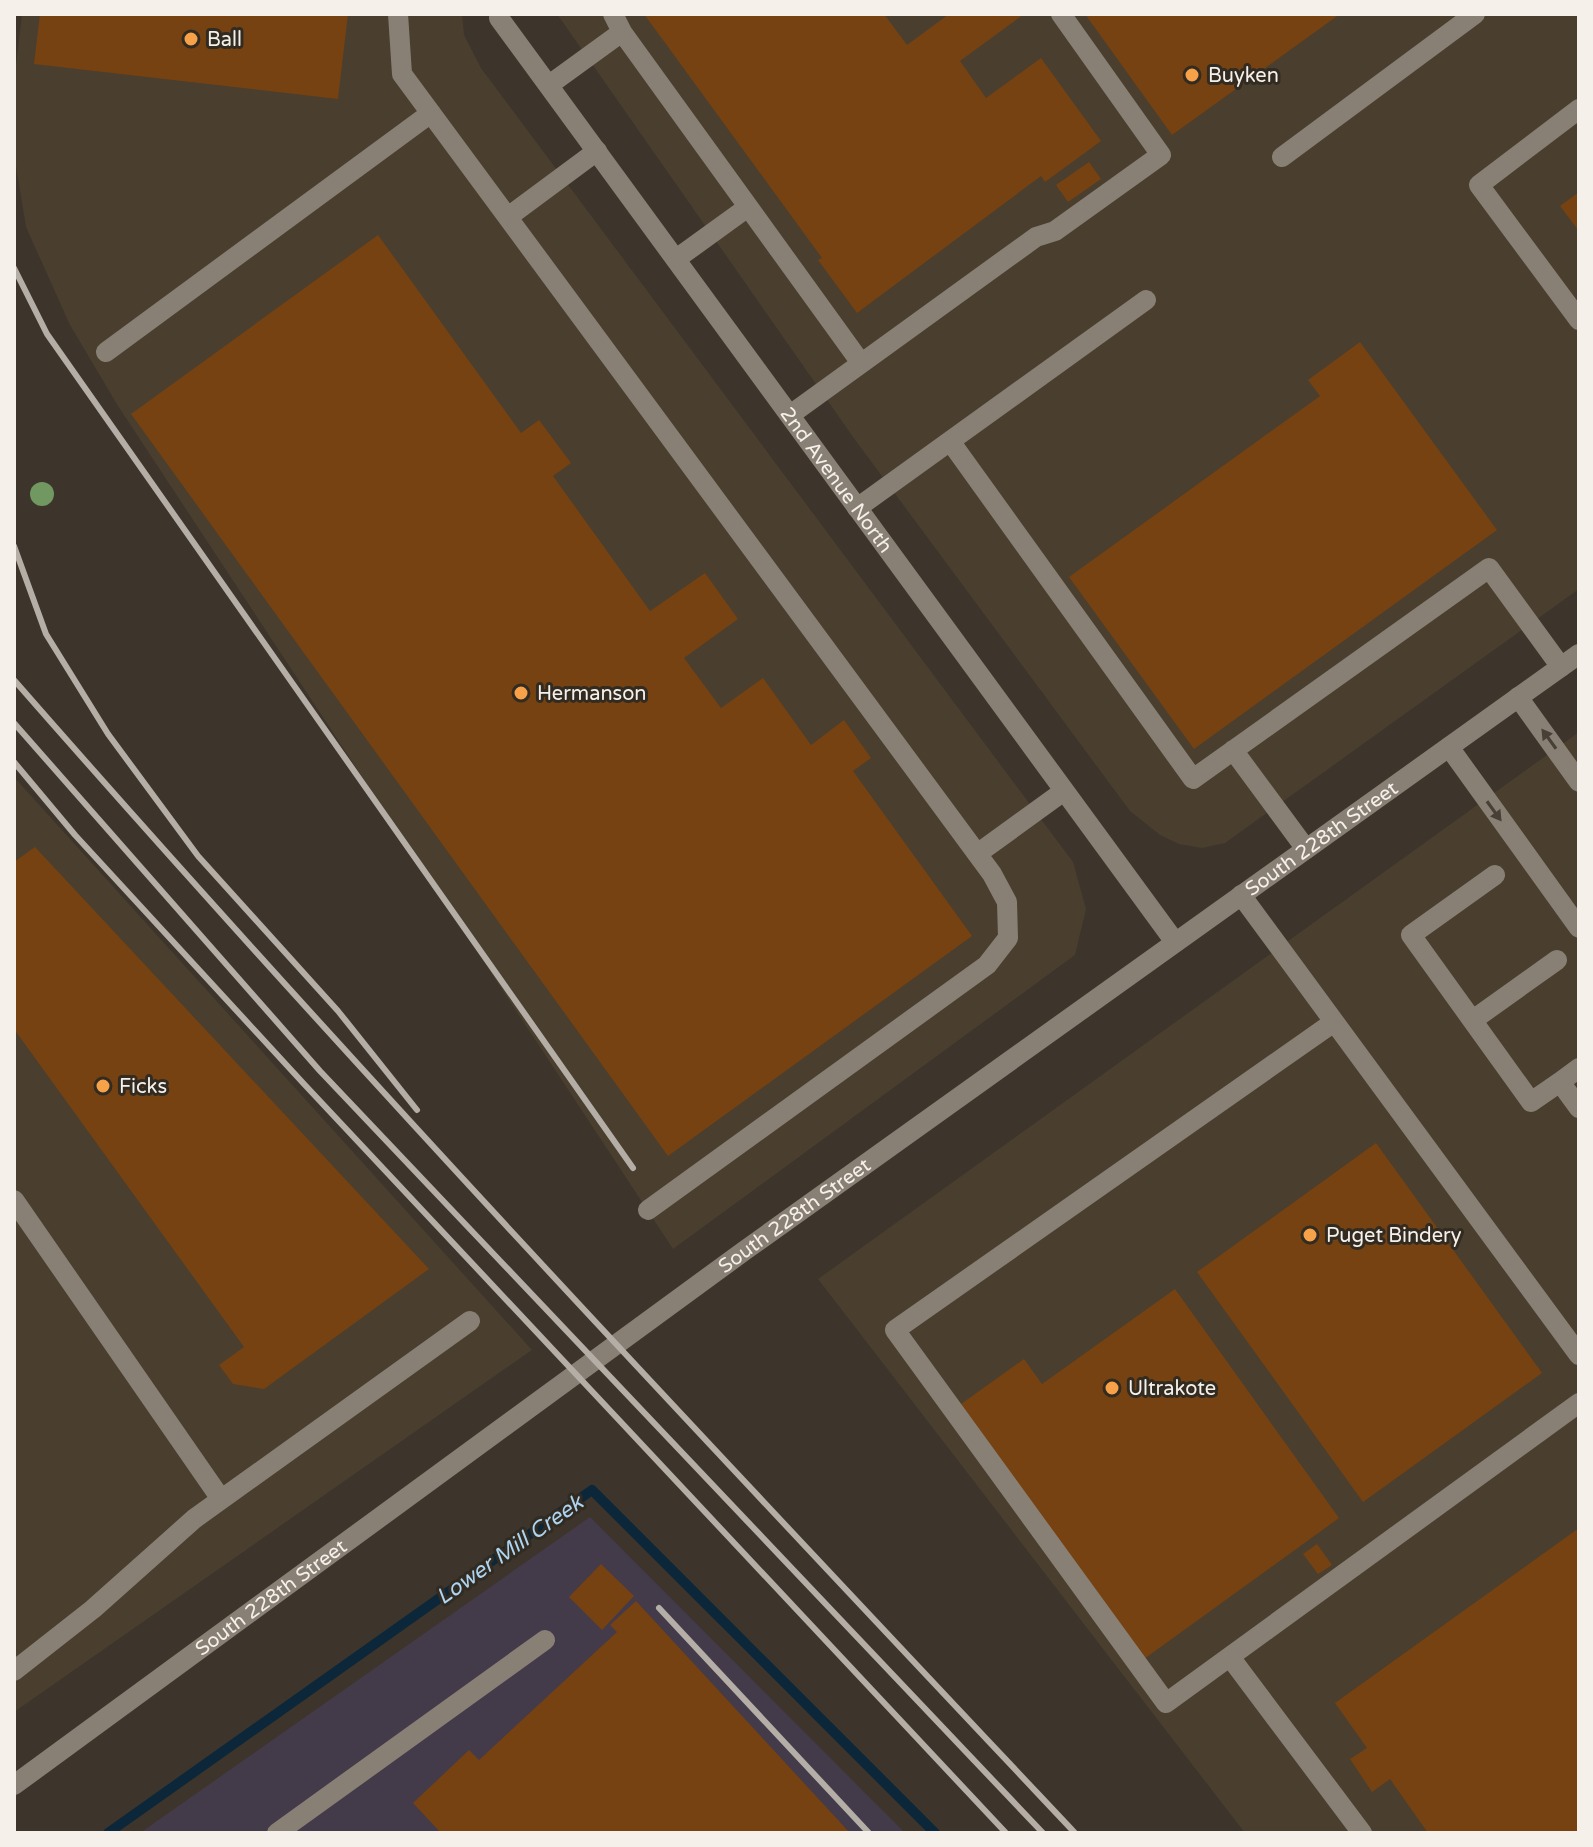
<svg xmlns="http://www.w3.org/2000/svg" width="1593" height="1847" font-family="'Varela Round',sans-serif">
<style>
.commercial{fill:#433a4a}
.built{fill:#4a3e2e}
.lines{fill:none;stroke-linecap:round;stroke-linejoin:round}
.stream{stroke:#0c2739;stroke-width:10}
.building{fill:#764212}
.lane{stroke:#898075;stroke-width:20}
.street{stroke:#898075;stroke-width:20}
.secondary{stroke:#898075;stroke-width:20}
.rail{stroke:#b4aea7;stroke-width:6}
.tree{fill:#719860}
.oneway{fill:#484036}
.poi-dot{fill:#f7a149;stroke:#322b21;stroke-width:3}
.labels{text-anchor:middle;stroke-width:6;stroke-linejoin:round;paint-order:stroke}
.poi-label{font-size:20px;fill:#f5f0ea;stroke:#322b21;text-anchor:start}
.street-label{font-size:20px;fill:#f5f0ea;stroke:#322b21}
.water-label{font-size:22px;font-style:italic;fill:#add5f2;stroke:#322b21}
</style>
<rect width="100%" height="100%" fill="#3d352b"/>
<!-- commercial -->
<path class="commercial" d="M 590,1517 L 905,1833 L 140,1833 Z"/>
<!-- built -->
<path class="built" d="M 22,14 L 462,14 L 464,35 L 481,68 L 1073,862 L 1086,909 L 1075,955 L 673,1249 L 118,406 L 70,325 L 26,227 L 14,154 L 14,83 Z
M 557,14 L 1579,14 L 1579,589 L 1225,843 L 1202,848 L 1179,844 L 1160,835 L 1130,811 L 853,437 Z
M 1579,732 L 1579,1833 L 1245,1833 L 818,1279 Z
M 14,777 L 532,1350 L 14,1712 Z"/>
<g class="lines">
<!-- stream -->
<path class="stream" d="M 108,1833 L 592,1490 L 935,1833"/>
</g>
<!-- building -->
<path class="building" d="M 40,14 L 348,14 L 338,99 L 34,64 Z
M 644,14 L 884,14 L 907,45 L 949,14 L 1024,14 L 960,61 L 986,98 L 1041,58 L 1101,141 L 1045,182 L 1041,176 L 857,313 L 818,260 L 822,258 Z
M 1085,14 L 1340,14 L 1172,135 Z
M 1089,162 L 1101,179 L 1068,202 L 1056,185 Z
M 1579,192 L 1579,231 L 1560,206 Z
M 378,235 L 521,433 L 539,420 L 571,463 L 553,476 L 650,611 L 705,573 L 738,619 L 684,658 L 721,708 L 763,678 L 811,745 L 844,720 L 871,758 L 853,771 L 972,936 L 668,1156 L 131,414 Z
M 1360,342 L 1497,530 L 1194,749 L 1069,577 L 1320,396 L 1308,380 Z
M 35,847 L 429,1269 L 264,1389 L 233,1384 L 219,1365 L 244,1347 L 14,1029 L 14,862 Z
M 1376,1143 L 1542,1373 L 1363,1502 L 1197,1272 Z
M 1175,1289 L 1339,1518 L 1144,1659 L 961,1404 L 1024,1359 L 1042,1384 Z
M 1579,1528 L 1579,1833 L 1428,1833 L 1390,1779 L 1372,1792 L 1350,1759 L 1367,1748 L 1335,1703 Z
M 1317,1544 L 1332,1565 L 1318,1574 L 1303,1554 Z
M 601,1564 L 634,1596 L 602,1630 L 569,1597 Z
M 636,1601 L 850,1833 L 441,1833 L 413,1803 L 469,1750 L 479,1760 L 617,1632 L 610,1625 Z"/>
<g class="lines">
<!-- lane -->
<path class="lane" d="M 398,14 L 402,74 L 992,874 L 1007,902 L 1008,938 L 987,965 L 648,1210
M 613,14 L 622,32
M 549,85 L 622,32 L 861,363
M 1579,109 L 1479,185 L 1579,320
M 1282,157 L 1475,14
M 508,217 L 597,151
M 676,259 L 748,207
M 106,352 L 431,113
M 790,415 L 1036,237 L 1055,231 L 1161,155 L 1061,14
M 950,441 L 1193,779 L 1489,568 L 1561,667
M 857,508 L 1146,300
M 1518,697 L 1579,782
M 1449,747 L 1579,928
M 1233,750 L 1306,849
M 977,854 L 1064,791
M 1495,875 L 1411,935 L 1531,1102 L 1560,1082
M 1241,895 L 1579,1355
M 1473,1020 L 1557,960
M 1334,1022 L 895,1330 L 1166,1703 L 1579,1403
M 1579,1068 L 1560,1082 L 1579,1108
M 14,1200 L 221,1499
M 1230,1657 L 1362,1833
M 14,1671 L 93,1609 L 194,1519 L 470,1321
M 277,1833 L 545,1640"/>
<!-- street -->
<path class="street" id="s1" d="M 499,18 L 1175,942"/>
<!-- secondary -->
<path class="secondary" id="s2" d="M 14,1785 L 744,1251 L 1579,654"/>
<!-- rail -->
<path class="rail" d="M 14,268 L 47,334 L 633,1168
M 14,546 L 46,634 L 108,734 L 198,856 L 338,1011 L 417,1110
M 14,680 C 358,1073 717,1453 1075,1833
M 14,723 L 320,1071 L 1043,1833
M 14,762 L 75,835 L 304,1084 L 1006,1833
M 659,1608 L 869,1833"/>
</g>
<!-- trees -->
<circle class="tree" cx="42" cy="494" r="12"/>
<!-- one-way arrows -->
<defs><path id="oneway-solid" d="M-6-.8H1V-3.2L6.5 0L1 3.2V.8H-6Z" transform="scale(2)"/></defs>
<g class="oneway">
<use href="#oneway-solid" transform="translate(1549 739) rotate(-126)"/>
<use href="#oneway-solid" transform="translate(1494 811) rotate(54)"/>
</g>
<!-- markers -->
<g class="poi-dot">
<circle cx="191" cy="39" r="8"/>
<circle cx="1192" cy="75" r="8"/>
<circle cx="521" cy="693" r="8"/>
<circle cx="103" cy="1086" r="8"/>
<circle cx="1310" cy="1235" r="8"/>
<circle cx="1112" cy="1388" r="8"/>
</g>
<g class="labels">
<!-- poi labels -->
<g class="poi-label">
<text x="207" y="46">Ball</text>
<text x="1208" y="82">Buyken</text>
<text x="537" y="700">Hermanson</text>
<text x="119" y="1093">Ficks</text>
<text x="1326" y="1242">Puget Bindery</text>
<text x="1128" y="1395">Ultrakote</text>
</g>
<!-- street labels -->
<g class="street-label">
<text dy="7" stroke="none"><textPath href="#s1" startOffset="572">2nd Avenue North</textPath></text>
<text dy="7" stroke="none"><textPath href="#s2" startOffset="1614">South 228th Street</textPath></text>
<text dy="7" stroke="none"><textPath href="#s2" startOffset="966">South 228th Street</textPath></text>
<text dy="7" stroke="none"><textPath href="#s2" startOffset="318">South 228th Street</textPath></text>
</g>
<!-- water labels -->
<g class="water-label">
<text transform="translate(509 1549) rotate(-35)" y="8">Lower Mill Creek</text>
</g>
</g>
<!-- border -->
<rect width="1593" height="1847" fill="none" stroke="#f5f0ea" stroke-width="32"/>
</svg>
